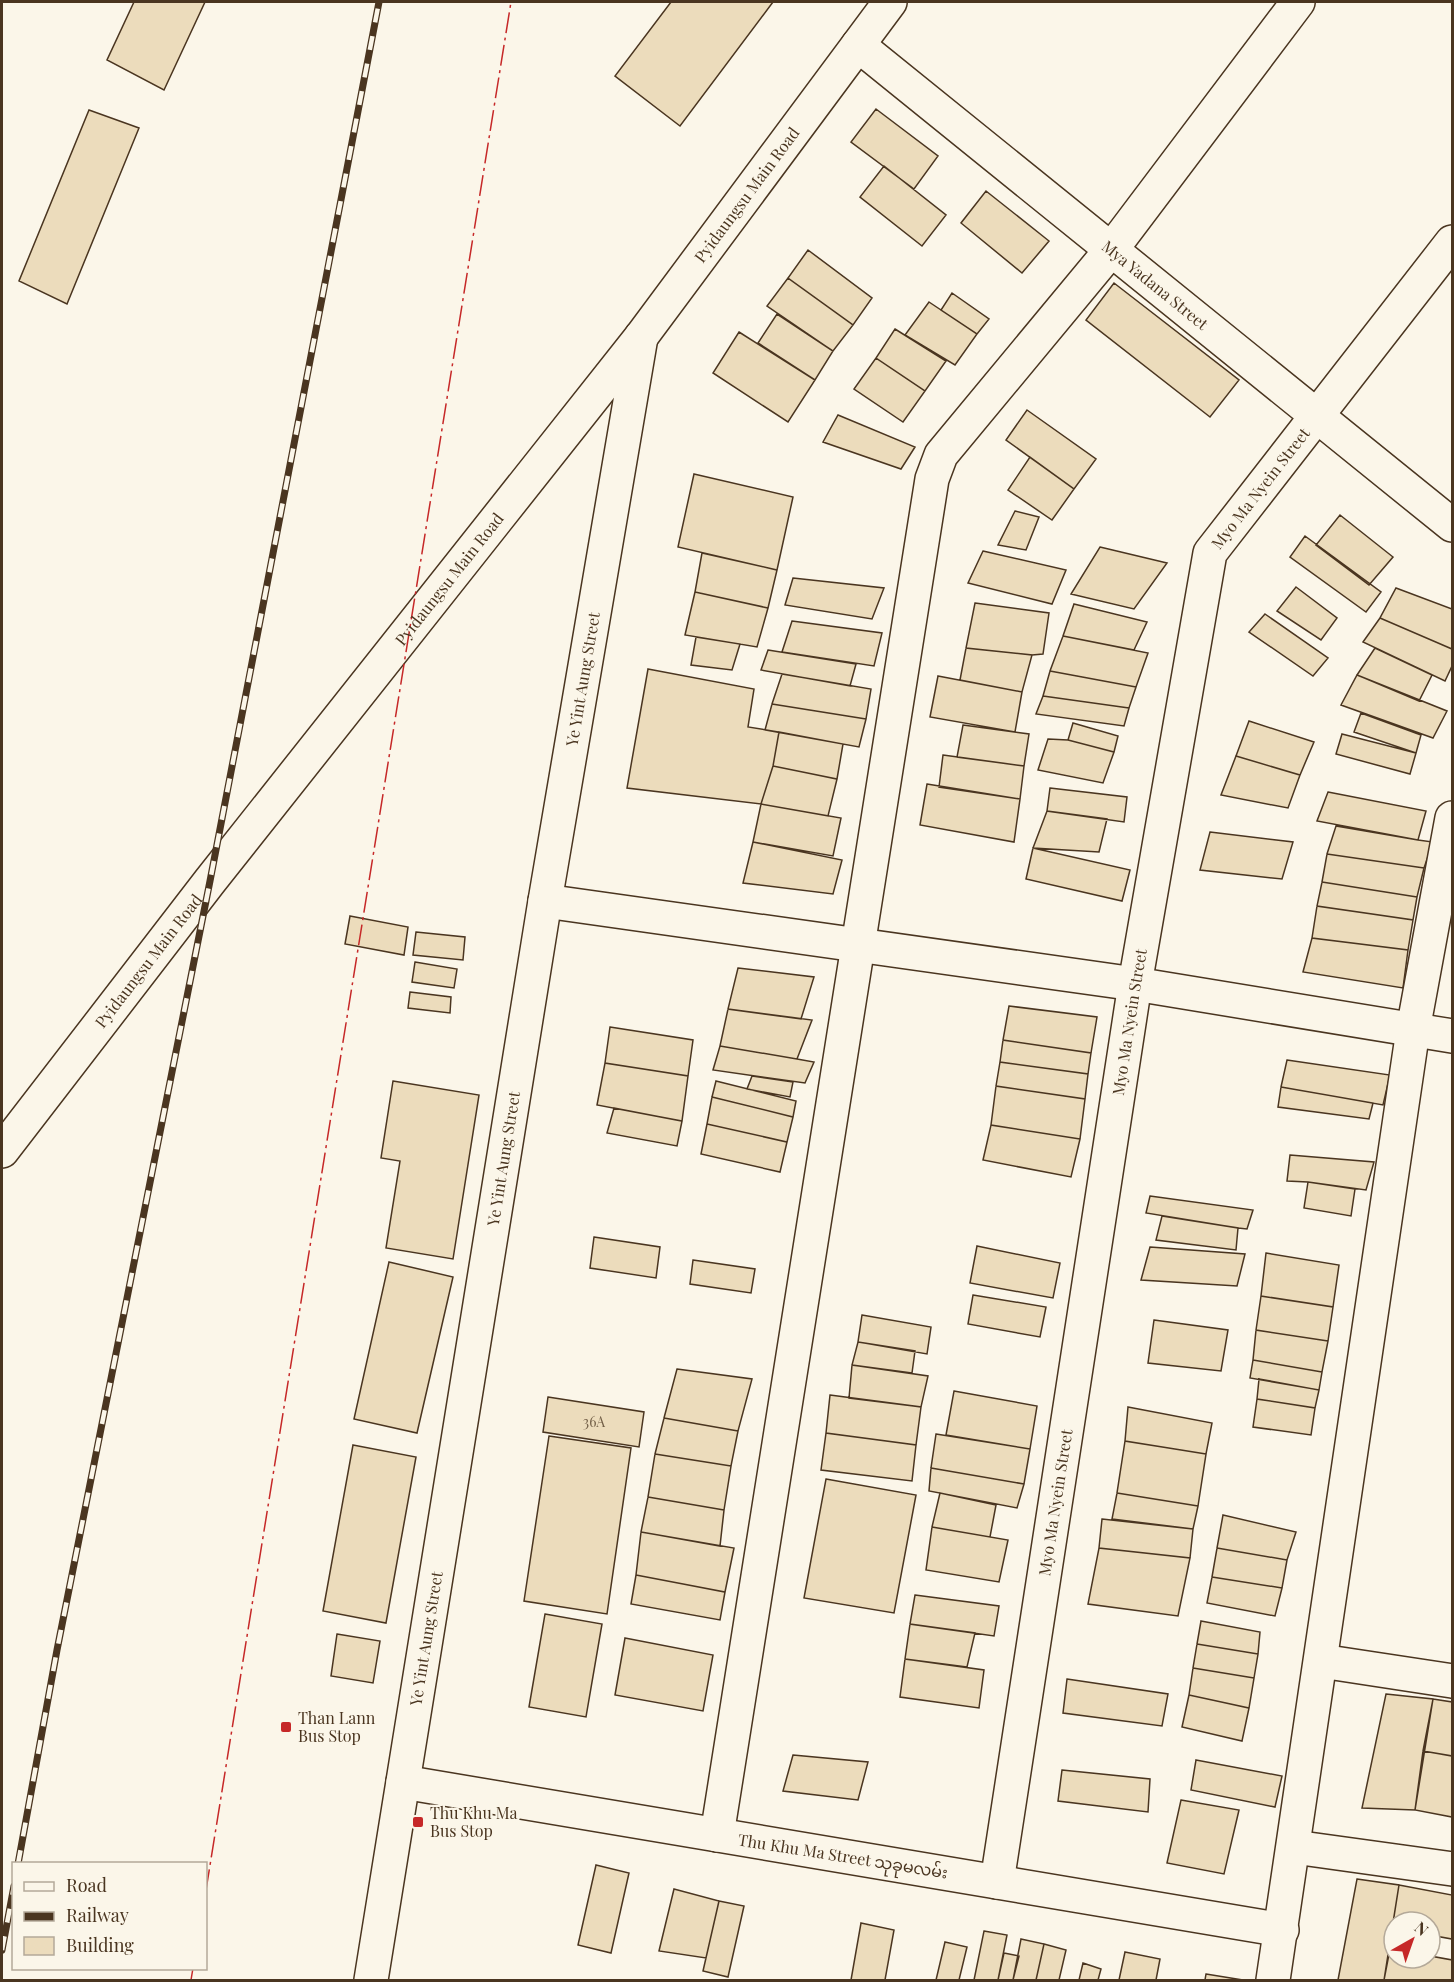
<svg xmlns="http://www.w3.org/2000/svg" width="1454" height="1982" font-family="'Playfair Display','Noto Sans Myanmar',serif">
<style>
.building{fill:#ecdcbc;stroke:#4a3520;stroke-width:1.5}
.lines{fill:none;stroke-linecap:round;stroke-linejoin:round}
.minor-casing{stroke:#4a3520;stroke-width:36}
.major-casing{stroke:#4a3520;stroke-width:36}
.minor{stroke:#fbf6e9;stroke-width:33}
.major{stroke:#fbf6e9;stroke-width:33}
.rail-casing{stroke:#4a3520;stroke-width:7}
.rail{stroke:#fbf6e9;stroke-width:4.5;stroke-dasharray:14;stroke-linecap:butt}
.power{stroke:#c62828;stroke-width:1.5;stroke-dasharray:21 4.5 3 4.5;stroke-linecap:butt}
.poi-dot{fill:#c62828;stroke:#fbf6e9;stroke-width:2}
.labels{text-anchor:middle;stroke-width:4.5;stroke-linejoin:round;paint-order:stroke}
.number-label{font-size:14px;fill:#725f47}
.street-label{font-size:16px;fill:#4a3520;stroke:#fbf6e9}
.poi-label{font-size:16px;fill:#4a3520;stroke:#fbf6e9;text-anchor:start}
</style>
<rect width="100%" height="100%" fill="#fbf6e9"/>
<!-- building -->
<path class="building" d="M 134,2 L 205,2 L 164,90 L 107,60 Z
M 671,2 L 773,2 L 680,126 L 615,76 Z
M 876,109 L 938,156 L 914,189 L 851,142 Z
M 89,110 L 139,128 L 67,304 L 19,281 Z
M 884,166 L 946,215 L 922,246 L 860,197 Z
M 986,191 L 1049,241 L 1022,273 L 961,223 Z
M 808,250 L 872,298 L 853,325 L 788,278 Z
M 788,278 L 853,325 L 833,351 L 767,306 Z
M 1114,283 L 1239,380 L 1210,417 L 1086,320 Z
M 952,293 L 989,319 L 977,334 L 941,310 Z
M 929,302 L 977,334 L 955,365 L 905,335 Z
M 777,314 L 833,351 L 815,380 L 758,343 Z
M 895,329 L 946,361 L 925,391 L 876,358 Z
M 739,332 L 815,380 L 788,422 L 713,373 Z
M 876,358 L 925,391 L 903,422 L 854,389 Z
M 1027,410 L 1096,459 L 1074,489 L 1006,440 Z
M 838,415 L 915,447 L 901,469 L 823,442 Z
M 1030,457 L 1074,489 L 1052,520 L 1008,490 Z
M 694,474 L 793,497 L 777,570 L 678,547 Z
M 1015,511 L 1039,517 L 1026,550 L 998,545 Z
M 1340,515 L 1393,557 L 1369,585 L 1316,545 Z
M 1305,536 L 1381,592 L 1366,612 L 1290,557 Z
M 1100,547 L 1167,563 L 1134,609 L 1071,594 Z
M 983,551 L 1066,570 L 1052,604 L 968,583 Z
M 702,553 L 777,570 L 768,608 L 695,592 Z
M 793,578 L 884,588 L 872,619 L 785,605 Z
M 1296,587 L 1337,618 L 1321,640 L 1277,611 Z
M 1396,588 L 1452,609 L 1452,649 L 1380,618 Z
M 695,592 L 768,608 L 757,647 L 685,635 Z
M 975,603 L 1049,613 L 1043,654 L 1032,655 L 966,648 Z
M 1074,604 L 1147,622 L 1134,650 L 1063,636 Z
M 1265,614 L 1328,658 L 1313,676 L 1249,632 Z
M 1380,618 L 1452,649 L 1452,666 L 1445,681 L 1363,642 Z
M 792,621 L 882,633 L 874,666 L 782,652 Z
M 1063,636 L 1148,653 L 1136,687 L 1050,671 Z
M 696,637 L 740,644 L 732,670 L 691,665 Z
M 966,648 L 1032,655 L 1022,692 L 960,680 Z
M 1375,648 L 1432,675 L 1419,701 L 1357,675 Z
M 768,650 L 856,664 L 850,686 L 761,670 Z
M 648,669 L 754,689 L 748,727 L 779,732 L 773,766 L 761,804 L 627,788 Z
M 1050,671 L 1136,687 L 1129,708 L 1043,696 Z
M 782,674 L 871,689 L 866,719 L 772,704 Z
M 1357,675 L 1447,711 L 1433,738 L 1341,705 Z
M 938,676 L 1022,692 L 1015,732 L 930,717 Z
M 1043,696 L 1129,708 L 1124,726 L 1036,714 Z
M 772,704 L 866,719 L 859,747 L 765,730 Z
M 1361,713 L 1421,735 L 1416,753 L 1354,732 Z
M 1249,721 L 1314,742 L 1300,775 L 1236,756 Z
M 1073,723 L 1118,736 L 1114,752 L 1068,740 Z
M 963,725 L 1029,734 L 1024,766 L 957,757 Z
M 779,732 L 843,744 L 837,779 L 773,766 Z
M 1342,734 L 1416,753 L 1410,774 L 1336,754 Z
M 1048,739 L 1068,740 L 1114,752 L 1103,783 L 1038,770 Z
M 943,755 L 1024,766 L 1020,799 L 939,787 Z
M 1236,756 L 1300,775 L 1288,808 L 1221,795 Z
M 773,766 L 837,779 L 828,816 L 761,804 Z
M 927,784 L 1020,799 L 1014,842 L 920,825 Z
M 1050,788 L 1127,797 L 1124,822 L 1047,811 Z
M 1328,792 L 1426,811 L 1418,840 L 1317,821 Z
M 761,804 L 841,818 L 833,856 L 753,842 Z
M 1047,811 L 1107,819 L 1099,852 L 1033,848 Z
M 1336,826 L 1418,840 L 1433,842 L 1424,868 L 1327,854 Z
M 1210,832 L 1293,842 L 1282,879 L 1200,870 Z
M 753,842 L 842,860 L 833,894 L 743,883 Z
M 1033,848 L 1130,870 L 1122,901 L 1026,879 Z
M 1327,854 L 1424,868 L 1417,897 L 1322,882 Z
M 1322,882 L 1417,897 L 1413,920 L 1317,906 Z
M 1317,906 L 1413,920 L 1408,950 L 1312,938 Z
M 350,916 L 408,927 L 404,955 L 345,944 Z
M 416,932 L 465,937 L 463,960 L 413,955 Z
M 1312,938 L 1408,950 L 1403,988 L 1303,972 Z
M 415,962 L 457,969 L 454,988 L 412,982 Z
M 738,968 L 814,977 L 801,1019 L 728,1009 Z
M 410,992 L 451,997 L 450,1013 L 408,1008 Z
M 1009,1006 L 1097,1017 L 1091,1053 L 1003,1040 Z
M 728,1009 L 812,1020 L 797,1059 L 720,1046 Z
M 610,1027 L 693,1040 L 688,1076 L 605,1063 Z
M 1003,1040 L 1091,1053 L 1088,1074 L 1000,1062 Z
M 720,1046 L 797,1059 L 814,1062 L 805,1083 L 713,1070 Z
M 1287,1060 L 1390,1075 L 1383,1105 L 1281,1087 Z
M 1000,1062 L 1088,1074 L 1085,1099 L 996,1086 Z
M 605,1063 L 688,1076 L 682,1121 L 597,1105 Z
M 752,1076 L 793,1082 L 790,1097 L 747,1089 Z
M 393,1081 L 479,1095 L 453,1259 L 386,1248 L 400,1161 L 381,1158 Z
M 716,1081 L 796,1101 L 793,1117 L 712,1097 Z
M 996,1086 L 1085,1099 L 1080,1139 L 991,1125 Z
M 1281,1087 L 1373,1103 L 1369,1119 L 1278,1107 Z
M 712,1097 L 793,1117 L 787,1142 L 707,1124 Z
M 614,1108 L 682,1121 L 677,1146 L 607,1133 Z
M 707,1124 L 787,1142 L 780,1172 L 701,1154 Z
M 991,1125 L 1080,1139 L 1071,1177 L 983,1160 Z
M 1290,1155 L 1374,1162 L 1366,1190 L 1308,1182 L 1287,1181 Z
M 1308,1182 L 1355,1189 L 1351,1216 L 1304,1208 Z
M 1150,1196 L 1253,1210 L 1247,1229 L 1238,1228 L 1146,1213 Z
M 1162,1216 L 1238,1228 L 1236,1250 L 1156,1240 Z
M 594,1237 L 660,1247 L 656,1278 L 590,1268 Z
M 977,1246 L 1060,1263 L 1053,1298 L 970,1283 Z
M 1150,1247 L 1245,1254 L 1237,1286 L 1141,1280 Z
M 1266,1253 L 1339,1265 L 1333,1307 L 1261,1296 Z
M 693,1260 L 755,1269 L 751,1293 L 690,1284 Z
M 389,1262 L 453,1277 L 417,1433 L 354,1419 Z
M 973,1295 L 1046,1307 L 1040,1337 L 968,1324 Z
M 1261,1296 L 1333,1307 L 1328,1341 L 1256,1330 Z
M 862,1315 L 931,1327 L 927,1354 L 858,1342 Z
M 1154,1320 L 1228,1330 L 1221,1371 L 1148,1363 Z
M 1256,1330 L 1328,1341 L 1322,1372 L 1253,1360 Z
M 858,1342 L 915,1351 L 912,1373 L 852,1365 Z
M 1253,1360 L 1322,1372 L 1319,1390 L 1250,1378 Z
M 852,1365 L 928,1376 L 921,1407 L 849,1398 Z
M 677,1369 L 752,1379 L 738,1431 L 664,1418 Z
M 1259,1379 L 1319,1390 L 1315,1408 L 1257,1399 Z
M 954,1391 L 1037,1406 L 1030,1449 L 946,1435 Z
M 830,1395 L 921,1407 L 916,1445 L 826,1433 Z
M 548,1397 L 644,1412 L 639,1447 L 543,1432 Z
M 1257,1399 L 1315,1408 L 1311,1435 L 1253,1427 Z
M 1128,1407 L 1212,1423 L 1206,1454 L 1125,1441 Z
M 664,1418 L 738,1431 L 731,1466 L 655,1454 Z
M 826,1433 L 916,1445 L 912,1481 L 821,1470 Z
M 936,1434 L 1030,1449 L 1024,1484 L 931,1468 Z
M 549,1436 L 631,1448 L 607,1614 L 524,1601 Z
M 1125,1441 L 1206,1454 L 1198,1506 L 1117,1493 Z
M 353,1445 L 416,1457 L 386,1623 L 323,1611 Z
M 655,1454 L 731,1466 L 724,1510 L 648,1497 Z
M 931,1468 L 1024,1484 L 1017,1508 L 929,1491 Z
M 826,1479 L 916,1495 L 894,1613 L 804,1598 Z
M 940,1493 L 996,1505 L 990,1537 L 932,1527 Z
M 1117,1493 L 1198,1506 L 1193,1529 L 1112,1519 Z
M 648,1497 L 724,1510 L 720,1546 L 641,1532 Z
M 1223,1515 L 1296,1532 L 1287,1560 L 1217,1548 Z
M 1102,1519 L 1193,1529 L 1190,1558 L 1099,1548 Z
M 932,1527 L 1008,1540 L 999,1582 L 926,1570 Z
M 641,1532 L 734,1548 L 725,1592 L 636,1575 Z
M 1099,1548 L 1190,1558 L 1178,1616 L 1088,1604 Z
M 1217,1548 L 1287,1560 L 1282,1588 L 1212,1577 Z
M 636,1575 L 725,1592 L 720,1620 L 631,1604 Z
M 1212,1577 L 1282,1588 L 1275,1616 L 1207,1603 Z
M 915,1595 L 999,1606 L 994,1636 L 910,1624 Z
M 545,1614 L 602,1624 L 586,1717 L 529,1707 Z
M 1201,1621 L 1260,1632 L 1258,1654 L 1197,1644 Z
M 910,1624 L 975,1633 L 967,1667 L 905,1659 Z
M 337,1634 L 380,1641 L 373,1683 L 331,1676 Z
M 625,1638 L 713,1655 L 703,1711 L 615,1695 Z
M 1197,1644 L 1258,1654 L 1254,1678 L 1193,1668 Z
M 905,1659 L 984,1670 L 979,1708 L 900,1697 Z
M 1193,1668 L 1254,1678 L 1249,1708 L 1189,1695 Z
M 1067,1679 L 1168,1694 L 1162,1726 L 1063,1713 Z
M 1386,1694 L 1433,1699 L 1415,1810 L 1362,1808 Z
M 1189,1695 L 1249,1708 L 1242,1741 L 1182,1727 Z
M 1433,1699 L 1452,1702 L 1452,1756 L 1423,1751 Z
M 1423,1751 L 1452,1756 L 1452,1817 L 1415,1810 Z
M 793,1755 L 868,1762 L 858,1800 L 783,1791 Z
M 1196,1760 L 1282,1776 L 1275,1807 L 1191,1790 Z
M 1062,1770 L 1150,1779 L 1148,1812 L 1058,1801 Z
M 1181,1800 L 1239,1810 L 1224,1874 L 1167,1863 Z
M 596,1865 L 629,1873 L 611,1953 L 578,1945 Z
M 1357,1879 L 1399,1885 L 1384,1980 L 1338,1980 Z
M 1399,1885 L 1452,1895 L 1452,1939 L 1430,1935 L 1430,1922 L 1394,1922 L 1394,1929 L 1392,1929 Z
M 674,1889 L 719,1901 L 706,1958 L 659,1951 Z
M 719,1901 L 744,1906 L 728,1977 L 703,1971 Z
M 861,1923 L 894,1930 L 885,1980 L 851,1980 Z
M 984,1931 L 1007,1935 L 998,1980 L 974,1980 Z
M 1021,1939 L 1044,1944 L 1036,1980 L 1013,1980 Z
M 945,1942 L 967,1947 L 959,1980 L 936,1980 Z
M 1044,1944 L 1066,1950 L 1059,1980 L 1036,1980 Z
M 1390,1949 L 1394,1949 L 1394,1958 L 1430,1958 L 1430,1956 L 1452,1960 L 1452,1980 L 1384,1980 Z
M 1125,1952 L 1160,1959 L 1156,1980 L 1119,1980 Z
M 1004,1953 L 1019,1956 L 1013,1980 L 998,1980 Z
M 1083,1963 L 1101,1969 L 1098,1980 L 1079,1980 Z
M 1206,1974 L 1243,1980 L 1205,1980 Z"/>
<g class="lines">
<defs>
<g id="minor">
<path id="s1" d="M 858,45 L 1452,525"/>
<path d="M 545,901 L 1135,984 L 1452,1036"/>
<path d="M 1321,1661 L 1452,1681"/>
<path d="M 403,1782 L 1282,1930"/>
<path d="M 717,1835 L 932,479 L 941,455 L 1111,250 L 1298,2"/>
<path d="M 1294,1847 L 1452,1869"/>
<path id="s2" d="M 997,1882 L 1135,984 L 1210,553 L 1452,242"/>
<path d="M 1273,1980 L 1413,1030 L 1452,818"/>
</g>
<g id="major">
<path id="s3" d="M 2,1151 L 210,881 L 641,337 L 890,2"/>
<path id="s4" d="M 371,1980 L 545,901 L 641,337"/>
</g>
</defs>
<!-- minor casing -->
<use href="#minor" class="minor-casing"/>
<!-- major casing -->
<use href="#major" class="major-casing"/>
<!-- minor -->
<use href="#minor" class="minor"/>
<!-- major -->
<use href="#major" class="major"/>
<defs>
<path id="rail" d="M 18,1864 L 57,1650 L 210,881 L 379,2
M 2,1950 L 14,1886"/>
</defs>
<!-- rail casing -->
<use href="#rail" class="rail-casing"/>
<!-- rail -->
<use href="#rail" class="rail"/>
<!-- power -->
<path class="power" d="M 206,1890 L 511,2
M 191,1980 L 193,1968"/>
</g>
<!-- markers -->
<g class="poi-dot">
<rect x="280" y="1721" width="12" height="12" rx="3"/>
<rect x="412" y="1816" width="12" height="12" rx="3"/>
</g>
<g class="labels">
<!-- number labels -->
<g class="number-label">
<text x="594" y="1427">36A</text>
</g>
<!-- street labels -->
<g class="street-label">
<text dy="6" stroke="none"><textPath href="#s3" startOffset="1212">Pyidaungsu Main Road</textPath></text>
<text dy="6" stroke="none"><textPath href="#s1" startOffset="382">Mya Yadana Street</textPath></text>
<text dy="6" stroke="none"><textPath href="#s2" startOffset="1428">Myo Ma Nyein Street</textPath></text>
<text dy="6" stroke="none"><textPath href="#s3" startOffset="726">Pyidaungsu Main Road</textPath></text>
<text dy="6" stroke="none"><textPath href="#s4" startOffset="1318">Ye Yint Aung Street</textPath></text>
<text dy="6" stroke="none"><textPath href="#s3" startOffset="240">Pyidaungsu Main Road</textPath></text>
<text dy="6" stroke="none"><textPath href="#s2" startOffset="870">Myo Ma Nyein Street</textPath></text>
<text dy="6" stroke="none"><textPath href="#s4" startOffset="832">Ye Yint Aung Street</textPath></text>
<text dy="6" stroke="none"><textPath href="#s2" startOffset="384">Myo Ma Nyein Street</textPath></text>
<text dy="6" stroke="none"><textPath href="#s4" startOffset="346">Ye Yint Aung Street</textPath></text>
<text transform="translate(843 1856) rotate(9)" y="6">Thu Khu Ma Street သုခုမလမ်း</text>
</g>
<!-- poi labels -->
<g class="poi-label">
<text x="298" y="1724">Than Lann<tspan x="298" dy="18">Bus Stop</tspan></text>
<text x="430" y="1819">Thu Khu Ma<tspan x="430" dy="18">Bus Stop</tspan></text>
</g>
</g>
<!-- border -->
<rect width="1454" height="1982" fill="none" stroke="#4a3520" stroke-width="6"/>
<!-- legend -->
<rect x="12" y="1862" width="195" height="108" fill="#fbf6e9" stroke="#b4a999" stroke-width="1.5"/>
<rect x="24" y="1882" width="30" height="9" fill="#fbf6e9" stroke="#b4a999" stroke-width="1.5"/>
<text x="66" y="1892" font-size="18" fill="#4a3520">Road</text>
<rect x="24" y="1912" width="30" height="9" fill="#4a3520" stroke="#b4a999" stroke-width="1.5"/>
<text x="66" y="1922" font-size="18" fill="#4a3520">Railway</text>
<rect x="24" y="1937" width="30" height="18" fill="#ecdcbc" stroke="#b4a999" stroke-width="1.5"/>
<text x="66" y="1952" font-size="18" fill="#4a3520">Building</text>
<!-- north arrow -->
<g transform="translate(1412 1940) rotate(40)"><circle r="28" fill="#fbf6e9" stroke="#b4a999" stroke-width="1.5"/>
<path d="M0-4.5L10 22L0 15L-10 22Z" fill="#c62828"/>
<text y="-9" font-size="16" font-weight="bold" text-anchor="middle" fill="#4a3520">N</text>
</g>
</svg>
